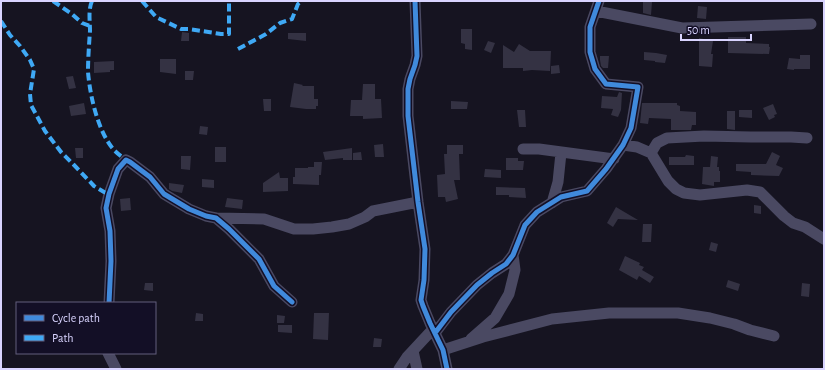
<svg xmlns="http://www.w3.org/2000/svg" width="825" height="370" font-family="'Alegreya Sans',sans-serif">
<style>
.building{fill:#343243}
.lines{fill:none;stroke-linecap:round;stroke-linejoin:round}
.minor{stroke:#4a4962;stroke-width:11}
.quiet{stroke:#3fa9f5;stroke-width:4;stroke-dasharray:8 4;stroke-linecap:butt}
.cycleway-casing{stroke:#130f26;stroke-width:8}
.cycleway{stroke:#408adc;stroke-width:5}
</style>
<rect width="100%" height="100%" fill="#161421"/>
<!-- building -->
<path class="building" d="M 643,2 L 652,2 L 651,15 L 643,13 Z
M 698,6 L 707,7 L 706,19 L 697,18 Z
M 461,29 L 472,29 L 472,50 L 465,49 L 465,44 L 461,43 Z
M 182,32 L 189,33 L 189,41 L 181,41 Z
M 288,33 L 306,33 L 306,41 L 288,39 Z
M 728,37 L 746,37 L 746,43 L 769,44 L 769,47 L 770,47 L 769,54 L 728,53 Z
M 699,38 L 713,41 L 711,54 L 713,54 L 712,67 L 699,66 Z
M 488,41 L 495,43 L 491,53 L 484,50 Z
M 519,44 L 530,51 L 551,51 L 550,71 L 532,70 L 523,71 L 523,68 L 503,68 L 503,45 L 514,52 Z
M 644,52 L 656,53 L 667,55 L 665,63 L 655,62 L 655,61 L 644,60 Z
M 800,55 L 810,55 L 810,69 L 794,69 L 794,70 L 787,69 L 789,58 L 800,59 Z
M 600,56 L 609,56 L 608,68 L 603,68 L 601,66 L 600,60 Z
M 160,59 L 176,59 L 176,74 L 160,72 Z
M 114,61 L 114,70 L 110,70 L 110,72 L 94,73 L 94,62 Z
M 559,65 L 560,73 L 551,74 L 551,66 Z
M 185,71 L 194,71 L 193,80 L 185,80 Z
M 73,76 L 76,88 L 69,89 L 66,77 Z
M 294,83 L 303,85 L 302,86 L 314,86 L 314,99 L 318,99 L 318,106 L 316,106 L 316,109 L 306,109 L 290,107 Z
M 363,84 L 375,84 L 375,99 L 381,99 L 382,118 L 363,119 L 363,116 L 350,116 L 351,100 L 362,100 Z
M 619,92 L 622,93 L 621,110 L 618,117 L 611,115 L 613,109 L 601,108 L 602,96 L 617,97 Z
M 263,99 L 271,99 L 271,111 L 264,111 Z
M 451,101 L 468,102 L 467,109 L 451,109 Z
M 84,103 L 86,114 L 71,116 L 69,106 Z
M 642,103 L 677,103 L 677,105 L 680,106 L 680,111 L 696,112 L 696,125 L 692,125 L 691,130 L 671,130 L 671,119 L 649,118 L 648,124 L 640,123 Z
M 773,104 L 777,114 L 774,115 L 775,117 L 769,120 L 763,108 Z
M 517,110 L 525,110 L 526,127 L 519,127 Z
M 739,110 L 752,110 L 752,118 L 739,117 Z
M 727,111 L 735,111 L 735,130 L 727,129 Z
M 200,126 L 208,127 L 207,135 L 199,134 Z
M 383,144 L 384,157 L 375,157 L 374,145 Z
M 447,145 L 463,145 L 463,154 L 459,154 L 460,180 L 454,180 L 458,199 L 446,202 L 445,197 L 438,197 L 437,175 L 445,174 L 444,154 L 447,154 Z
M 215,147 L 226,147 L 226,162 L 215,162 Z
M 75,148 L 83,148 L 83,158 L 76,158 Z
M 352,148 L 352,160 L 343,160 L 343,158 L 325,160 L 323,152 Z
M 361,152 L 362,160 L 353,160 L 353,153 Z
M 772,152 L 780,156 L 776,165 L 783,168 L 779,176 L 751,175 L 751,172 L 736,171 L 736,164 L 766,164 Z
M 686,155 L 694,156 L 694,165 L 669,165 L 669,157 L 685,157 Z
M 181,156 L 191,156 L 190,170 L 181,169 Z
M 711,156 L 718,157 L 717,167 L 719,167 L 719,171 L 720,171 L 720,182 L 714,182 L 714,186 L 702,184 L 703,167 L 710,167 Z
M 506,158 L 518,158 L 518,161 L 524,161 L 523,170 L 506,170 Z
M 314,162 L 322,162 L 321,175 L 319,175 L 319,185 L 293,184 L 293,177 L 295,177 L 295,168 L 308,168 L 308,167 L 314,167 Z
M 485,169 L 501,170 L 501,178 L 484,177 Z
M 279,172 L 280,178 L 288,178 L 288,191 L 263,192 L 263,183 Z
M 202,179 L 214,180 L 214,188 L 202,187 Z
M 169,183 L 184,185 L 182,193 L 172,191 L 169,189 Z
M 496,187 L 525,188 L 526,198 L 509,197 L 509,195 L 496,195 Z
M 130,198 L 131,210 L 121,211 L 120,199 Z
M 227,198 L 243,200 L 242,209 L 225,207 Z
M 754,205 L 761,206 L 761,214 L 754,213 Z
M 616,207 L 621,210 L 638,220 L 618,219 L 613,227 L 607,223 Z
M 643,224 L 652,224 L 651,242 L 642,242 Z
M 711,242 L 718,244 L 716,252 L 709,250 Z
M 625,256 L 640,263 L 639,265 L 644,267 L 642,270 L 654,277 L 650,283 L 639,276 L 637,280 L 619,270 Z
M 728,280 L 740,284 L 738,291 L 726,287 Z
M 145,283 L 153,283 L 153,291 L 144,290 Z
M 802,283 L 810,284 L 809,297 L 801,296 Z
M 196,313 L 203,314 L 203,321 L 195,321 Z
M 314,313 L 329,313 L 328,340 L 313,339 Z
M 277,315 L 285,316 L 284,323 L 277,323 Z
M 278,325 L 292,325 L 292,333 L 278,332 Z
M 374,338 L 382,339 L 381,347 L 373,347 Z"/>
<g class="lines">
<!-- minor -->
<path class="minor" d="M 415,1 L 417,56 L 415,65 L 410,79 L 408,89 L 408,116 L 418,202 L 425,249 L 424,280 L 421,300 L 423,306 L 430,323 L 443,350 L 447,369
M 596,11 L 682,28 L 811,24
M 623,145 L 637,147 L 651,153 L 668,181 L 676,189 L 684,193 L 700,195 L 747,190 L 760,192 L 784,216 L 793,223 L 805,227 L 824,239
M 523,149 L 539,149 L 614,159
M 651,153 L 657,143 L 667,138 L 704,136 L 751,137 L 791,137 L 807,138
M 552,203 L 558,182 L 561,153
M 216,218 L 264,219 L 294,229 L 313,229 L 332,227 L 349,224 L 365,217 L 373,211 L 418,202
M 109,303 L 111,261 L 110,231 L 106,208 L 109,194 L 118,169 L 126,160 L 130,162 L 150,177 L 164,194 L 189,209 L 206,216 L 216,218 L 229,229 L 259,259 L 274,286 L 292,302
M 435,333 L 451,312 L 477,285 L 492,273 L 506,264 L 513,255 L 525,225 L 537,212 L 561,197 L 587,191 L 606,169 L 623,145 L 631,128 L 638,87 L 606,84 L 595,69 L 590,52 L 590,27 L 599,1
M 471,339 L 495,318 L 509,294 L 515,270 L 513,255
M 443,350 L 483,337 L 552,319 L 609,313 L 678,313 L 710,318 L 734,324 L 750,330 L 774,336
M 413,351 L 417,369
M 108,353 L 116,369
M 399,369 L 407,357 L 433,329"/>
<!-- quiet -->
<path class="quiet" d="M 53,1 L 72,14 L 82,23 L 90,26
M 92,1 C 88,10 90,21 90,31 C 89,45 88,59 88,72 C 90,96 98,132 114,150 C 118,154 122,157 126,160
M 142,1 L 156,17 L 181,29 L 189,29 L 221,34 L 229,34 L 229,1
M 1,21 L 10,35 L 20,46 L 30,60 L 34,69 L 30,94 L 31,105 L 45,131 L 61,152 L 74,165 L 94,186 L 104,192 L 109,194
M 238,49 L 266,34 L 280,23 L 292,19 L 298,4 L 302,1"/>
<defs>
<path id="cycleway" d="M 415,1 L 417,56 L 415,65 L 410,79 L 408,89 L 408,116 L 418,202 L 425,249 L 424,280 L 421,300 L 423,306 L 430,323 L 443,350 L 447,369
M 109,303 L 111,261 L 110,231 L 106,208 L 109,194 L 118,169 L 126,160 L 130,162 L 150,177 L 164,194 L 189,209 L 206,216 L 216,218 L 229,229 L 259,259 L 274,286 L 292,302
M 435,333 L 451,312 L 477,285 L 492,273 L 506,264 L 513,255 L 525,225 L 537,212 L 561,197 L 587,191 L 606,169 L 623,145 L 631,128 L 638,87 L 606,84 L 595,69 L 590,52 L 590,27 L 599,1"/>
</defs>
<!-- cycleway casing -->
<use href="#cycleway" class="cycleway-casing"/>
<!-- cycleway -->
<use href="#cycleway" class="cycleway"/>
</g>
<!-- border -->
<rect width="825" height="370" fill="none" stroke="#d9d4ff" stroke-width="4"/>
<!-- legend -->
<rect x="16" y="302" width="140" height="52" fill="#130f26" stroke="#625e7d"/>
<rect x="24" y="315" width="20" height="6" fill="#408adc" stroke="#625e7d"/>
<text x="52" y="322" font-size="12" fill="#d9d4ff">Cycle path</text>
<rect x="24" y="335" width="20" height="6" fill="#3fa9f5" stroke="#625e7d"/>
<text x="52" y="342" font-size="12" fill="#d9d4ff">Path</text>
<!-- scale -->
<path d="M681 34v6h70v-6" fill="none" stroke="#d9d4ff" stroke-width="2"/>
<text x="687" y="34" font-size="12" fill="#d9d4ff" stroke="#130f26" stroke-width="3" paint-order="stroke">50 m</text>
</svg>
